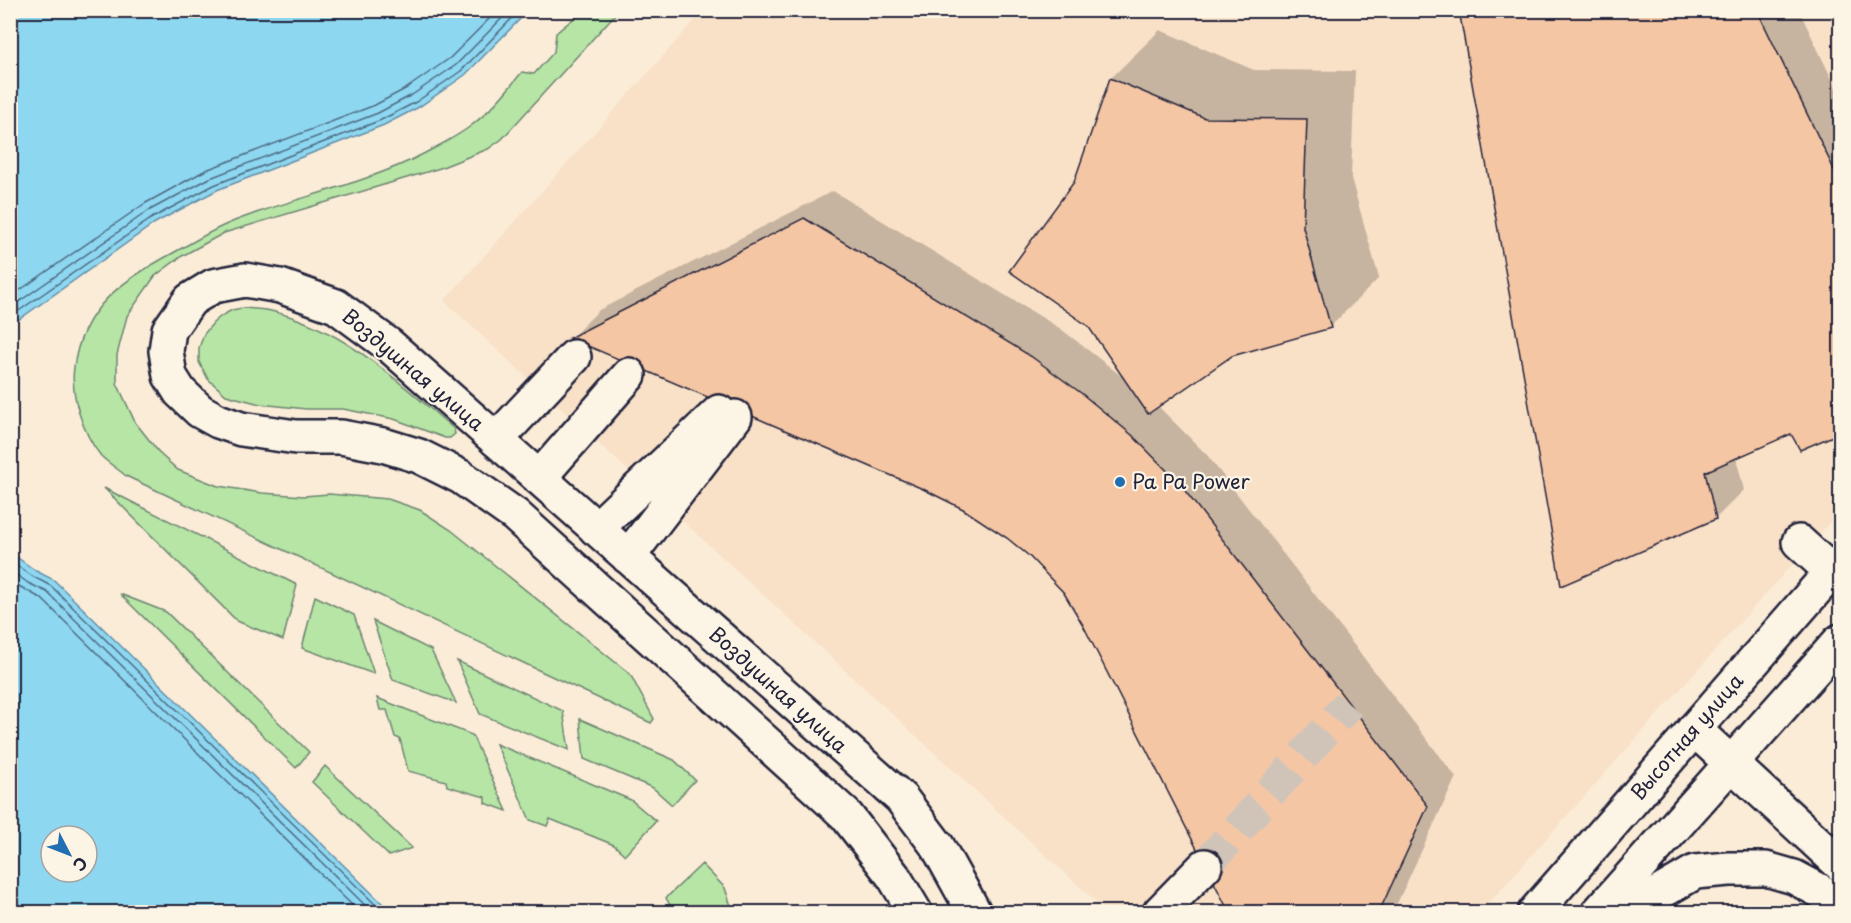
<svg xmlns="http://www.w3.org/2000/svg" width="1851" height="923" font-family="'Playpen Sans',sans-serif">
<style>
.built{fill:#f9e1c8}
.green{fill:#b6e5a5;stroke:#6c8470;stroke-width:1.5}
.water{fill:#8ed7f0;stroke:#638fa8;stroke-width:1.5;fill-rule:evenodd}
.shadow{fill:#0003}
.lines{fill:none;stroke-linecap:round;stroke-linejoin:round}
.shore{stroke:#4d6a83;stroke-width:1.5}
.building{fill:#f5c6a4;stroke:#22223b;stroke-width:1.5}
.minor-tunnel{stroke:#d0c4b9;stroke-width:33;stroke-dasharray:33 16;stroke-linecap:butt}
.minor-casing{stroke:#22223b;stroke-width:38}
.minor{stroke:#fcf5e5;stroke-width:33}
.poi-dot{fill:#1f6fb2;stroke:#fcf5e5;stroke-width:2}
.labels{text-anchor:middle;stroke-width:4.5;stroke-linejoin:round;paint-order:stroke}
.street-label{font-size:20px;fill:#22223b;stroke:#fcf5e5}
.poi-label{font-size:20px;fill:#22223b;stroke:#fcf5e5;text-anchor:start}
</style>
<rect width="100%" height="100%" fill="#fbecd8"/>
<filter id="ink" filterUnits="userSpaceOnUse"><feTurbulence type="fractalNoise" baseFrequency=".0167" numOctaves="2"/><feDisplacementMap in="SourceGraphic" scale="12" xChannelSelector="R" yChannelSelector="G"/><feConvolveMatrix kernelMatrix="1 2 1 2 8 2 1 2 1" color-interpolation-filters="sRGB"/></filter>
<g filter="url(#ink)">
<!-- built -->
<path class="built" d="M 703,11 L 1840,11 L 1840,511 L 1481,912 L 1107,912 L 444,301 Z"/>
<!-- green -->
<path class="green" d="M 583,11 L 618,11 L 502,139 L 488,149 L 440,168 L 224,233 L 182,256 L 155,276 L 127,316 L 117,355 L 117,383 L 135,422 L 161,455 L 178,470 L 218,486 L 262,493 L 304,496 L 329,494 L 388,499 L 420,510 L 451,530 L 630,674 L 654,719 L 651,723 L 126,476 C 118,469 108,463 101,456 C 83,434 70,395 74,367 C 82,307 123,280 173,253 C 190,244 207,233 225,225 C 236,220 248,216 259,212 C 309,195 361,183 409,161 C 426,153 454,138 468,128 C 489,113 506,92 522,72 L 534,74 L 554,52 L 556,33 Z
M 243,308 C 252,309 262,309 271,311 C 344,328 399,382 454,429 L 455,434 L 450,438 L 445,438 L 394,419 L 343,409 L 306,409 L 260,404 L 226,395 L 208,379 L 199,362 L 199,348 L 204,334 L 213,323 L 221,316 L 232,310 Z
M 104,488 L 297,585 L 283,640 L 237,621 Z
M 120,594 L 166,612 L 309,752 L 296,768 Z
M 315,596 L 354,615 L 374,674 L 302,648 Z
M 373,621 L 431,650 L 456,703 L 393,680 Z
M 457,661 L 563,711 L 569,750 L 480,714 Z
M 377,698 L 472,735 L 507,811 L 485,803 L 485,797 L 447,786 L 446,781 L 408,771 L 400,739 L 395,737 L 387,710 L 380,710 Z
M 580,719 L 674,760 L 695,780 L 672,805 L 653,788 L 584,759 Z
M 496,744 L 631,800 L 656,821 L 625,855 L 614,845 L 550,819 L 547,826 L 530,820 Z
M 325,766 L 412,848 L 389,856 L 312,782 Z
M 702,864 L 725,888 L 733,912 L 674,912 L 666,898 Z"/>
<!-- water -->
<path class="water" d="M 11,10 L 528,10 L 528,11 L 465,75 L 419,107 L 384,125 L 217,190 L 155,223 L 11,325 Z
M 11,553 L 36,571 L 54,580 L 391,912 L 11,912 ZM 51,836 L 87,836 L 87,872 L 51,872 Z"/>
<!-- shadow -->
<path class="shadow" d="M 1460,10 L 1799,10 L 1840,96 L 1840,431 L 1800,448 L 1792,432 L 1736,457 L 1744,490 L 1716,518 Z
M 1160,30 L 1254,70 L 1355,71 L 1351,178 L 1379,278 L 1330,327 L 1232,354 L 1158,406 L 1207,455 L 1456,777 L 1393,912 L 1230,912 L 1085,624 L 1065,592 L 1030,555 L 1008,537 L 964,508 L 924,488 L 571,338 L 599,310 L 833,191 L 1061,329 L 1124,378 L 1076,183 L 1111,78 Z"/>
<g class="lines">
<!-- shore -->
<path class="shore" d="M 10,297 L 144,204 L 206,170 L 375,105 L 407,88 L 450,58 L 498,10
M 10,308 L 148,211 L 210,178 L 378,113 L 412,95 L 456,65 L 510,10
M 10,317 L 152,218 L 214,185 L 381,120 L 416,102 L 461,71 L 520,10
M 10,561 L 32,576 L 51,586 L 383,912
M 10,570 L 28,583 L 47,592 L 372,912
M 10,581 L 42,599 L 359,912"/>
</g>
<!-- building -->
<path class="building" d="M 1459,10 L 1757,10 L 1840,182 L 1840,433 L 1800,450 L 1791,434 L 1705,472 L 1716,519 L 1561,586 Z
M 1110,78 L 1205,118 L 1307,119 L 1303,227 L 1331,328 L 1232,356 L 1148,414 L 1088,326 L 1009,271 L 1074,182 Z
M 804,218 L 1032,357 L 1081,393 L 1132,435 L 1179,483 L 1428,806 L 1379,912 L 1229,912 L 1083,625 L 1064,593 L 1029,556 L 1007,538 L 963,509 L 923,489 L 569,338 Z"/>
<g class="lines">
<!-- minor-tunnel -->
<path class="minor-tunnel" d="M 1205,866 L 1349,704"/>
<defs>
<path id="minor" d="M 496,440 L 574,357
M 539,478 L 629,375
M 596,529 L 719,412
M 1799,542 L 1832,572
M 628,557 L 735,417
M 1694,729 L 1840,864
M 915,912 L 894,877 L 846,815 L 515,515 L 461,477 L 419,456 L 383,445 L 341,437 L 296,437 L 241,429 L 218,421 L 200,411 L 180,392 L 170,376 L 166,351 L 169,330 L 190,300 L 213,286 L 245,280 L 280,286 L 336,306 L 389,345 L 901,798 L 938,847 L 974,912
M 1160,912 L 1205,866
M 1535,912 L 1840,562
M 1599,912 L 1840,641
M 1630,912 L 1642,903 L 1695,872 L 1729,869 L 1766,869 L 1794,877 L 1822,892 L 1840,908"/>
</defs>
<!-- minor casing -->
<use href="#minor" class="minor-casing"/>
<!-- minor -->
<use href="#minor" class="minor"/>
</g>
</g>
<!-- markers -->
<circle class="poi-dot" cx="1120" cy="482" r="6"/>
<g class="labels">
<!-- street labels -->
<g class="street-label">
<text transform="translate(413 370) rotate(40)" y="7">Воздушная улица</text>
<text transform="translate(778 690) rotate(42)" y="7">Воздушная улица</text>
<text transform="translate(1687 737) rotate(-49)" y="7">Высотная улица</text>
</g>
<!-- poi labels -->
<g class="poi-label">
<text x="1132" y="489">Pa Pa Power</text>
</g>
</g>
<!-- margin -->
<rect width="1851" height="923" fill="none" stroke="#fcf5e5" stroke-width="36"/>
<rect x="18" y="18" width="1815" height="887" fill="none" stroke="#22223b" stroke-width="2" filter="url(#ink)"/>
<!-- north arrow -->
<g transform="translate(69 854) rotate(132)"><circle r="28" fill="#fcf5e5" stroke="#a5a1a1" stroke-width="1.5"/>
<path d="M0-4.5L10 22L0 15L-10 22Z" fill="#1f6fb2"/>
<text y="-9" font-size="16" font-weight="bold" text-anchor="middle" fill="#22223b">С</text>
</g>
</svg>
